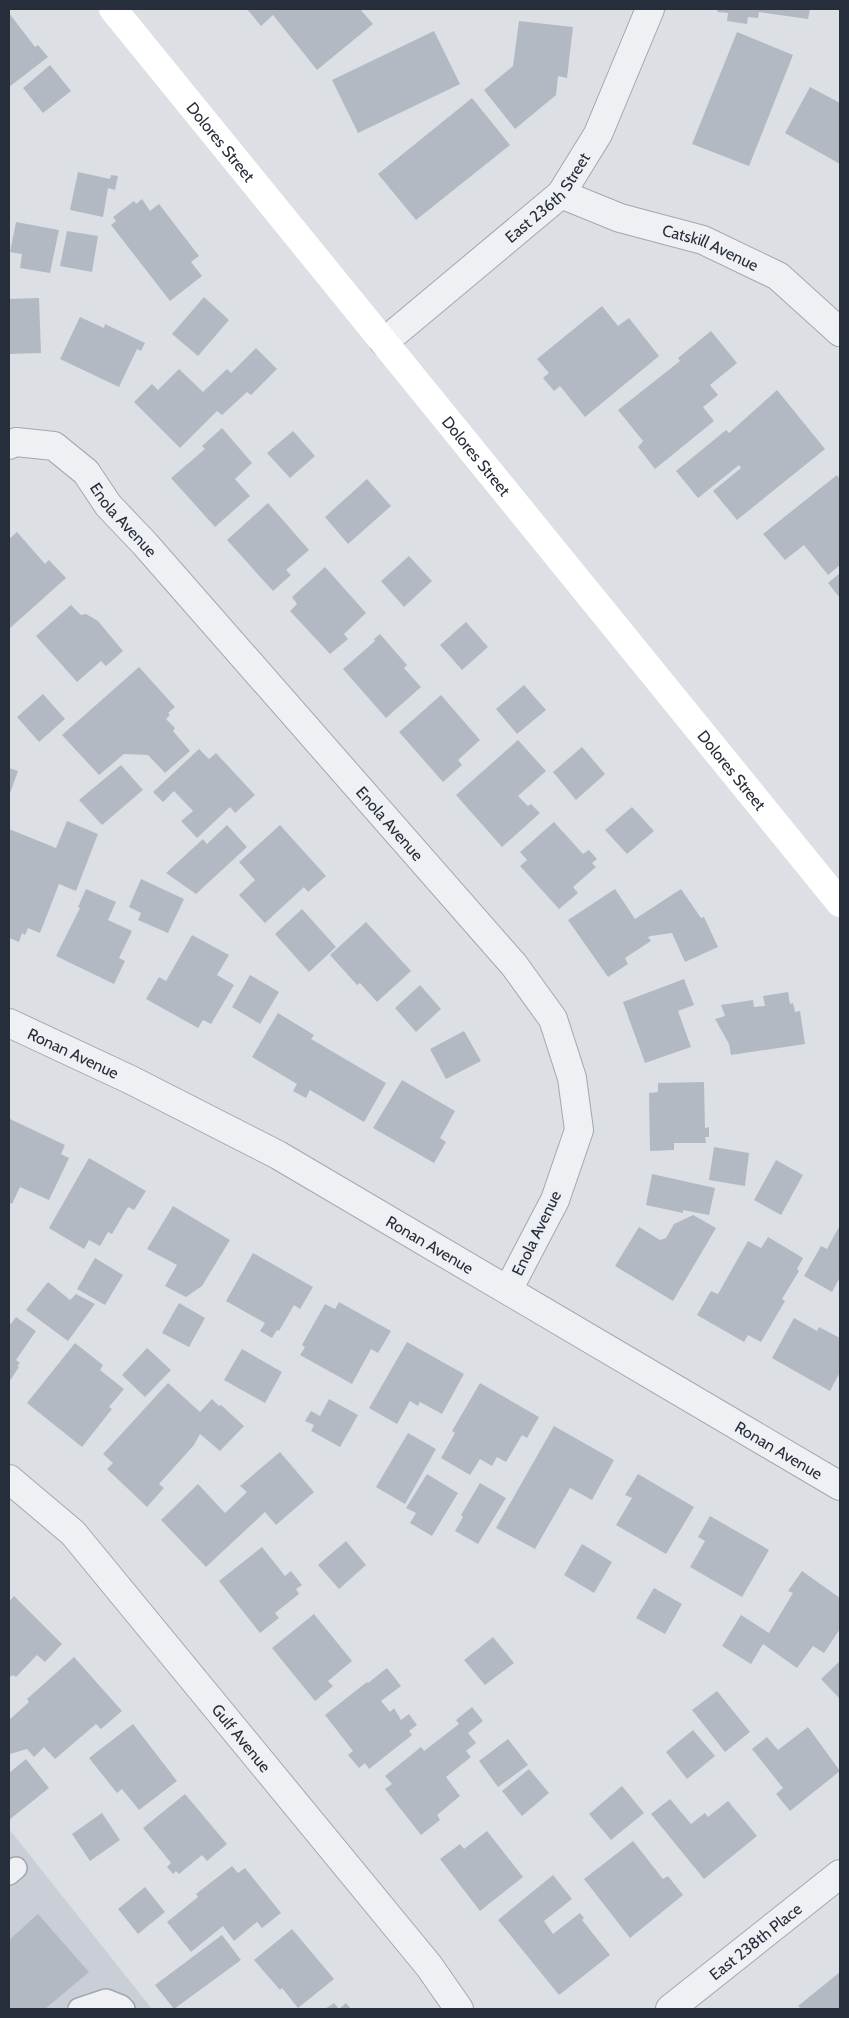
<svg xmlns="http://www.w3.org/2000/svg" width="849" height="2018" font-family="Cabin,sans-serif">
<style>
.built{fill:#cacfd7}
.building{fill:#b3b9c2}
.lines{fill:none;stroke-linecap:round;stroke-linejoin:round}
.lane-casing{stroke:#a2a7af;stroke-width:24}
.street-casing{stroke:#a2a7af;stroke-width:30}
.lane{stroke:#eef0f4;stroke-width:21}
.street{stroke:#eef0f4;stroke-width:28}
.secondary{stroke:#fff;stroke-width:28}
.labels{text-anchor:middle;stroke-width:5;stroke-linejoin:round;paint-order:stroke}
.street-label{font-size:16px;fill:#262e3b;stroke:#ebeef3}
</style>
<rect width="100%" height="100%" fill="#dce0e5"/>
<!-- built -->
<path class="built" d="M 9,1829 L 152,2009 L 9,2009 Z"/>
<!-- building -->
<path class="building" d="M 247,9 L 360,9 L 373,24 L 317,70 L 273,15 L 261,26 Z
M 718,9 L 810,9 L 808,19 L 759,12 L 758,18 L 748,17 L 747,24 L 727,21 L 728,13 L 717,12 Z
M 9,13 L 35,47 L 38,45 L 48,57 L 9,87 Z
M 519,21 L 573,27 L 567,78 L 558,76 L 556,95 L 515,129 L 484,90 L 513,66 Z
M 434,31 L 460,84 L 358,133 L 332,80 Z
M 737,32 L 793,55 L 749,166 L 692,144 Z
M 50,65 L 71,91 L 43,113 L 23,88 Z
M 810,87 L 840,103 L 840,164 L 785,133 Z
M 472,98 L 510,145 L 416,220 L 378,174 Z
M 78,172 L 110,179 L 111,175 L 118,176 L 115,190 L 108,188 L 103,217 L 70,210 Z
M 142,199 L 150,211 L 159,204 L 199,256 L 191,262 L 202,276 L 170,301 L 111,225 L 116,221 L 113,217 L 134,201 L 136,204 Z
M 16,222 L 59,230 L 50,273 L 20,268 L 22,254 L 10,252 Z
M 67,231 L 98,236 L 92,272 L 60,266 Z
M 204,297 L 229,320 L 198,356 L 172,334 Z
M 39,298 L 41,353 L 9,354 L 9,299 Z
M 602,306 L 618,326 L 629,318 L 659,356 L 585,417 L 560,386 L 554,391 L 543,378 L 549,373 L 537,359 Z
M 80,317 L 104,328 L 105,324 L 145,343 L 141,351 L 137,349 L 119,387 L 60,359 Z
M 711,331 L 737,363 L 710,385 L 718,395 L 703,407 L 714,421 L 655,469 L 638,447 L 643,441 L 618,410 L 680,361 L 678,358 Z
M 256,348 L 277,369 L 251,395 L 247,392 L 222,415 L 217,411 L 180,448 L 134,402 L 152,384 L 158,390 L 179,369 L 203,392 L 227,369 L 231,373 Z
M 777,390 L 825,449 L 737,520 L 713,491 L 741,468 L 739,465 L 698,498 L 676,471 L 726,430 L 729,433 Z
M 222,428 L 252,463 L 235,479 L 250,496 L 215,527 L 171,478 L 205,449 L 202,446 Z
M 293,431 L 315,456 L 290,478 L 267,453 Z
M 837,475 L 840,479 L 840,565 L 828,575 L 804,545 L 785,560 L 763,534 Z
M 367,479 L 391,506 L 348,544 L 325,517 Z
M 268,503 L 309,550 L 286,570 L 291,575 L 273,591 L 227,540 Z
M 17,532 L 45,564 L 49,560 L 66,578 L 9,629 L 9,539 Z
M 409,556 L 432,581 L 404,607 L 381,581 Z
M 325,567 L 366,613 L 344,634 L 348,639 L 330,654 L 290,611 L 297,604 L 292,597 Z
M 840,573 L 840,598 L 828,583 Z
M 71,605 L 81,615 L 86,614 L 98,621 L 123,651 L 106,666 L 101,661 L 77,682 L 36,636 Z
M 466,622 L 488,647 L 462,670 L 440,645 Z
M 380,634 L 407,665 L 404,668 L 421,687 L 386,718 L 343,669 L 375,641 L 374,639 Z
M 139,667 L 175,707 L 168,713 L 170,715 L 166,719 L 175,728 L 173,731 L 190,751 L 165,773 L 148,755 L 124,754 L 99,775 L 62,735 Z
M 524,685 L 546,710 L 517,734 L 496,709 Z
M 43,694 L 65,719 L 39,742 L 17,717 Z
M 441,695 L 480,740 L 458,760 L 462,765 L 443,782 L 399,732 Z
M 518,740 L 546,771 L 518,796 L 528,806 L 531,804 L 540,813 L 502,847 L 456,795 Z
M 582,747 L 605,774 L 576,800 L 553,772 Z
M 199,749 L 209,759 L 216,753 L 255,795 L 235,813 L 230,807 L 197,838 L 181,821 L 193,811 L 174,791 L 163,802 L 153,792 Z
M 121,765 L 143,790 L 102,825 L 79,800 Z
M 9,768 L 18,771 L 9,796 Z
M 632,807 L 654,831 L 627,854 L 605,830 Z
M 67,821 L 98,834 L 76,891 L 59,884 L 40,933 L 28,928 L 25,935 L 22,933 L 19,942 L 9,938 L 9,829 L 56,848 Z
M 554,822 L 583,854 L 589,850 L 597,859 L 592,863 L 596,867 L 573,887 L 578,893 L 559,909 L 520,866 L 527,860 L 520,852 Z
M 227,825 L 247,847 L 196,894 L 166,873 L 203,839 L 207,844 Z
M 280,825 L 326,876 L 308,892 L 304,887 L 265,923 L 239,895 L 255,880 L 239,862 Z
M 141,879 L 184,899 L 168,933 L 138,920 L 141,913 L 129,907 Z
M 86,889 L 116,902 L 108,920 L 132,931 L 119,958 L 125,961 L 114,984 L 56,956 L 80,908 L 78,907 Z
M 615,889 L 635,919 L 681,889 L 701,918 L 704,917 L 718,947 L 685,962 L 672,933 L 651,936 L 648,937 L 651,941 L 625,958 L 628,964 L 608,977 L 568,920 Z
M 302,909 L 336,947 L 309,972 L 275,934 Z
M 366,922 L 411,971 L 377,1002 L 360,983 L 357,985 L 330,955 Z
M 192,935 L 229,955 L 217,975 L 234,985 L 211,1024 L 203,1020 L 198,1028 L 146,999 L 159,977 L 166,981 Z
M 250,975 L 279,992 L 260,1024 L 232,1007 Z
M 684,979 L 694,1005 L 678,1011 L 691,1047 L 645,1063 L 623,1002 Z
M 420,985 L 441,1009 L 416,1032 L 395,1008 Z
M 788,992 L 790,1004 L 793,1003 L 795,1012 L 800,1011 L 805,1044 L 731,1055 L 729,1044 L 715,1019 L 725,1016 L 721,1005 L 753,1000 L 754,1007 L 765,1006 L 763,996 Z
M 278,1013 L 314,1035 L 311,1039 L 386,1083 L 364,1122 L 310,1090 L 306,1098 L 293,1091 L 297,1084 L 252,1057 Z
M 464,1031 L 481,1061 L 446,1079 L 430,1049 Z
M 402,1080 L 455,1111 L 440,1138 L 446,1142 L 434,1163 L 373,1128 Z
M 704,1082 L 705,1128 L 709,1127 L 709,1137 L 705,1137 L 706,1143 L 674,1143 L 674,1150 L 650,1151 L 649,1093 L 658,1092 L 658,1083 Z
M 10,1119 L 65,1145 L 61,1154 L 69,1158 L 49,1200 L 20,1187 L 12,1204 L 9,1202 L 9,1123 Z
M 714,1147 L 749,1153 L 745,1186 L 709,1180 Z
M 89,1158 L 146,1191 L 134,1210 L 128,1207 L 112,1234 L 108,1232 L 100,1246 L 89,1240 L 84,1249 L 49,1228 Z
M 776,1160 L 803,1175 L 781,1215 L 754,1200 Z
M 652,1174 L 715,1188 L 709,1215 L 683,1210 L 683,1213 L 646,1205 Z
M 173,1206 L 230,1240 L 202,1286 L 186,1297 L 165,1286 L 177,1265 L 147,1249 Z
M 693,1215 L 716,1228 L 673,1301 L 615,1266 L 639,1227 L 660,1240 L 666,1238 L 674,1224 Z
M 840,1225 L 840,1277 L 832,1292 L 804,1276 L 821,1246 L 827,1249 Z
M 768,1237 L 803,1258 L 797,1269 L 799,1271 L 782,1299 L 785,1301 L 761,1342 L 748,1335 L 744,1342 L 697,1315 L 711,1291 L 718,1294 L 748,1241 L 761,1248 Z
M 253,1253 L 313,1287 L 300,1309 L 294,1305 L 279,1331 L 277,1330 L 272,1338 L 260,1331 L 265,1323 L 226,1301 Z
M 95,1258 L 123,1275 L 105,1305 L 77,1289 Z
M 48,1282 L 70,1300 L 76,1294 L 95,1304 L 68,1341 L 26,1310 Z
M 339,1302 L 391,1331 L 378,1353 L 371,1349 L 352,1384 L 300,1355 L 305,1347 L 302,1345 L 325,1304 L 335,1309 Z
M 179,1303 L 205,1318 L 189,1347 L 162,1333 Z
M 16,1317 L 36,1331 L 16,1360 L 20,1363 L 17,1366 L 19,1367 L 9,1382 L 9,1322 L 11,1324 Z
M 794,1318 L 817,1331 L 819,1327 L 840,1338 L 840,1372 L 830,1391 L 772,1358 Z
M 407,1342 L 464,1374 L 442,1414 L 420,1402 L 418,1406 L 410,1401 L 397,1424 L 369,1408 Z
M 75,1343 L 103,1365 L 100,1370 L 124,1389 L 109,1407 L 112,1409 L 82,1447 L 27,1403 Z
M 147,1348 L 171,1370 L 145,1397 L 122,1375 Z
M 242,1349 L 282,1372 L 265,1403 L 224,1380 Z
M 168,1383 L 200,1412 L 212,1399 L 219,1406 L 221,1405 L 244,1426 L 220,1451 L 200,1434 L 194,1445 L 159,1484 L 164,1488 L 147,1507 L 107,1469 L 113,1463 L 103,1454 Z
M 480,1383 L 539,1417 L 527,1438 L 522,1435 L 506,1462 L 497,1457 L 492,1466 L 480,1459 L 470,1475 L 441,1458 L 455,1433 L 452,1431 Z
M 329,1399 L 358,1415 L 340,1447 L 311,1431 L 314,1425 L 305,1421 L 311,1411 L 320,1416 Z
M 554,1426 L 614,1460 L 592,1500 L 570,1488 L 535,1549 L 496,1528 Z
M 408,1433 L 436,1449 L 405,1504 L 376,1487 Z
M 280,1452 L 314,1492 L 276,1525 L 265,1512 L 206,1567 L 161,1520 L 198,1484 L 225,1513 L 247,1492 L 240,1486 Z
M 427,1474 L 458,1493 L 432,1536 L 410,1523 L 416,1513 L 406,1508 Z
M 638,1474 L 694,1507 L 666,1554 L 616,1525 L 632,1498 L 625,1495 Z
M 480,1483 L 506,1498 L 478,1544 L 455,1531 L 463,1517 L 461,1515 Z
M 710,1516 L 769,1550 L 742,1597 L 690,1567 L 705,1541 L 698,1537 Z
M 346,1541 L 366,1565 L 339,1589 L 318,1565 Z
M 582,1544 L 612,1562 L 594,1593 L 564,1575 Z
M 262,1547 L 285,1576 L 291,1571 L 302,1585 L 296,1589 L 299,1594 L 275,1613 L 279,1618 L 260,1633 L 219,1581 Z
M 802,1571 L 840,1598 L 840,1629 L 824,1653 L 813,1646 L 797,1668 L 763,1644 L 751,1664 L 722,1646 L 741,1615 L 769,1633 L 793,1593 L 788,1591 Z
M 654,1588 L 682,1604 L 665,1634 L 636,1618 Z
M 14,1596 L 62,1644 L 45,1662 L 37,1655 L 16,1677 L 13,1675 L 9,1678 L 9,1602 Z
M 314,1614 L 352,1661 L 328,1681 L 333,1686 L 315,1701 L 272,1648 Z
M 493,1637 L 514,1663 L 485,1685 L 464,1660 Z
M 74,1657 L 122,1711 L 101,1729 L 96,1724 L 55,1759 L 44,1747 L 34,1757 L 27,1749 L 10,1754 L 9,1720 L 29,1702 L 27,1699 Z
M 840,1661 L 840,1699 L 821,1679 Z
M 387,1668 L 401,1686 L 381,1701 L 390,1712 L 394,1708 L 401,1720 L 409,1714 L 417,1725 L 409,1731 L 412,1735 L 369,1769 L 365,1763 L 359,1768 L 348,1755 L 353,1751 L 325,1715 L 367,1682 L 368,1683 Z
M 717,1691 L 750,1732 L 725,1752 L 692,1710 Z
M 472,1707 L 483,1721 L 468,1733 L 476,1743 L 466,1751 L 471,1757 L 446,1777 L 460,1796 L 437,1815 L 440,1820 L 421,1835 L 385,1789 L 392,1784 L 385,1776 L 421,1747 L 424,1751 L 459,1724 L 456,1720 Z
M 133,1724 L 177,1781 L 139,1810 L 122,1789 L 117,1793 L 89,1758 Z
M 808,1727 L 840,1771 L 790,1811 L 776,1794 L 783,1788 L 752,1749 L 767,1737 L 778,1750 Z
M 693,1730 L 715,1756 L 687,1779 L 666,1752 Z
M 508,1739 L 528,1765 L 498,1787 L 479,1761 Z
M 26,1759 L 49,1788 L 9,1820 L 9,1773 Z
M 529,1769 L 549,1793 L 522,1816 L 502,1791 Z
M 622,1786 L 644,1813 L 611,1840 L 589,1814 Z
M 185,1794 L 227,1844 L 207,1861 L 202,1855 L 179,1874 L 176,1871 L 173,1874 L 167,1867 L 171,1863 L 143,1828 Z
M 670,1799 L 691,1824 L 705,1813 L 708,1817 L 728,1801 L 757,1836 L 704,1879 L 651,1814 Z
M 102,1813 L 120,1840 L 90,1861 L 72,1834 Z
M 487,1831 L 523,1877 L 480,1911 L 440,1859 L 460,1844 L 464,1849 Z
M 633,1841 L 663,1879 L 668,1876 L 683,1895 L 630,1938 L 584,1879 Z
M 232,1866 L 238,1873 L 245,1868 L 281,1913 L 262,1928 L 257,1922 L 234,1941 L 223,1926 L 191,1952 L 167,1922 L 198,1897 L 196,1894 Z
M 553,1875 L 572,1899 L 544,1921 L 553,1934 L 580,1913 L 584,1918 L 582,1920 L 610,1955 L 559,1995 L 498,1920 Z
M 145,1887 L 165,1912 L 138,1934 L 118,1909 Z
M 38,1914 L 89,1972 L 45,2009 L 9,2009 L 9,1940 Z
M 292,1929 L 334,1979 L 298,2008 L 282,1988 L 280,1990 L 254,1960 Z
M 222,1935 L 241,1960 L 174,2009 L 155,1985 Z
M 840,1972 L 840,2009 L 801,2009 L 798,2006 Z
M 334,2003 L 339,2009 L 325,2009 Z
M 346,2003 L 351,2009 L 339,2009 Z"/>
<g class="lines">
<defs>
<path id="lane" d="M 9,1874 L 16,1868
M 79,2009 L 106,2000 L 121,2006 L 124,2009"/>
<g id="street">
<path id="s1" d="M 561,194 L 620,218 L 703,240 L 778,276 L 840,332"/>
<path id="s2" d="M 384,342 L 561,194 L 598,134 L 650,9"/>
<path id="s3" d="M 9,445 L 16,442 L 54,446 L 86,472 L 108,505 L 145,544 L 514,965 L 553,1019 L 572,1078 L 579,1130 L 555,1200 L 508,1290"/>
<path id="s4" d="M 9,1023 L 131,1080 L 278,1155 L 840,1486"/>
<path id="s5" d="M 9,1479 L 73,1533 L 429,1966 L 459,2009"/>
<path id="s6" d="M 670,2009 L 840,1874"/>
</g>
</defs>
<!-- lane casing -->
<use href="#lane" class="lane-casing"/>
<!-- street casing -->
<use href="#street" class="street-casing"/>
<!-- lane -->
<use href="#lane" class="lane"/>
<!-- street -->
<use href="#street" class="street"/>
<!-- secondary -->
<path class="secondary" id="s7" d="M 113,9 L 840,903"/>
</g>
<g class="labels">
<!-- street labels -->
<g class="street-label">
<text dy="6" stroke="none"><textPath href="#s7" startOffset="171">Dolores Street</textPath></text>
<text dy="6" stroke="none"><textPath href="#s2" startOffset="219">East 236th Street</textPath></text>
<text dy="6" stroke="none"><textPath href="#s1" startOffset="159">Catskill Avenue</textPath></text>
<text dy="6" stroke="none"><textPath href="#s7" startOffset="576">Dolores Street</textPath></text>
<text dy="6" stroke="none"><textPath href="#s3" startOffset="148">Enola Avenue</textPath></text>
<text dy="6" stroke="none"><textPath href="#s7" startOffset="981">Dolores Street</textPath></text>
<text dy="6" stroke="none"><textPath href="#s3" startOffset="552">Enola Avenue</textPath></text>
<text dy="6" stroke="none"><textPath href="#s4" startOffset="71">Ronan Avenue</textPath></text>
<text transform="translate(536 1233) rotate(-64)" y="6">Enola Avenue</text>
<text dy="6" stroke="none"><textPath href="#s4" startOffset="476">Ronan Avenue</textPath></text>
<text dy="6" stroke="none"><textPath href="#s4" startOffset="881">Ronan Avenue</textPath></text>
<text dy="6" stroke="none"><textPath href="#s5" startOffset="349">Gulf Avenue</textPath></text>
<text dy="6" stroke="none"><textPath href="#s6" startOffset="109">East 238th Place</textPath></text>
</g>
</g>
<!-- border -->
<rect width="849" height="2018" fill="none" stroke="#262e3b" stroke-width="20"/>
</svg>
